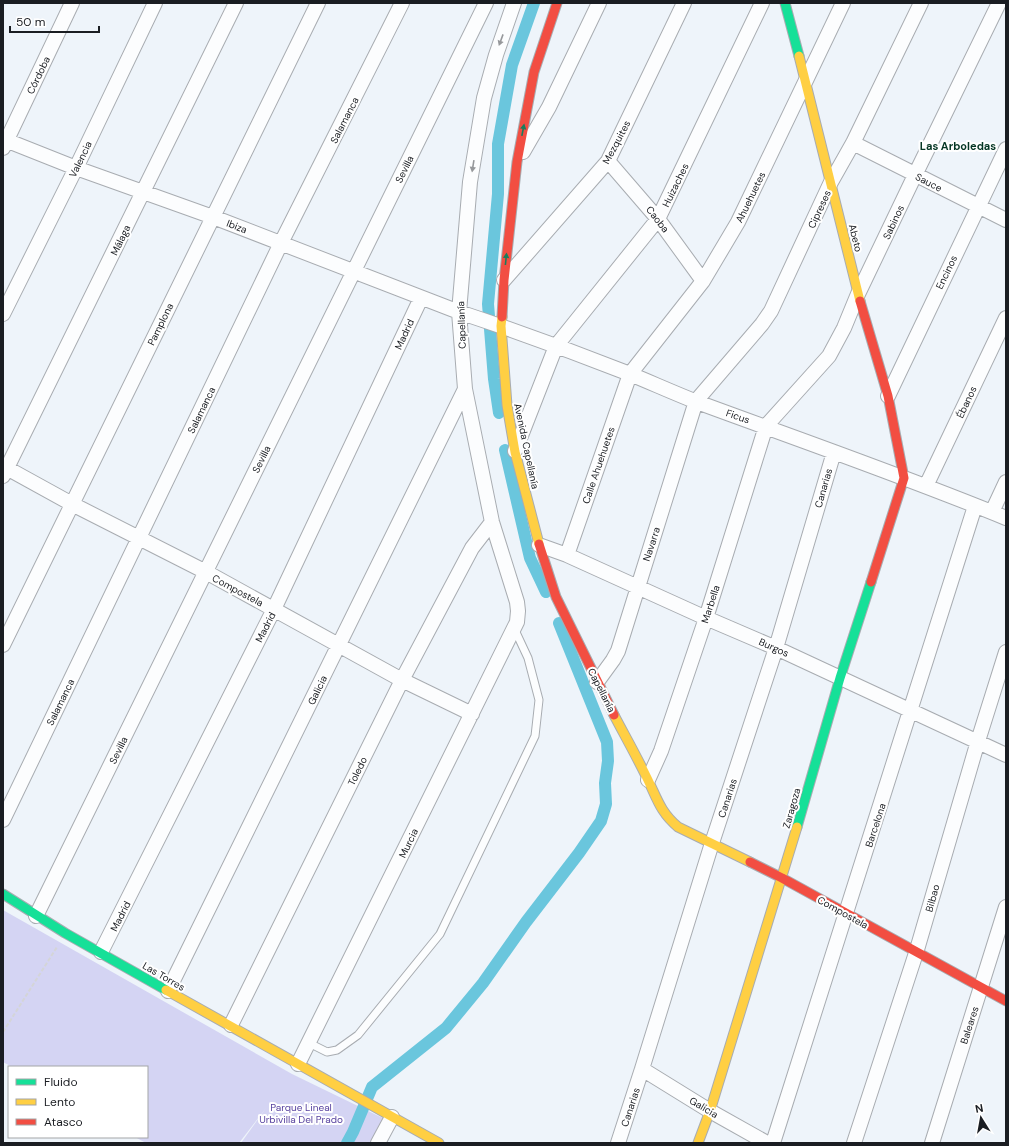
<svg xmlns="http://www.w3.org/2000/svg" width="1009" height="1146" font-family="'DM Sans',sans-serif">
<style>
.green{fill:#d4d4f3}
.lines{fill:none;stroke-linecap:round;stroke-linejoin:round}
.canal{stroke:#6ac6dd;stroke-width:12}
.lane-casing{stroke:#a8acb1;stroke-width:9}
.street-casing{stroke:#a8acb1;stroke-width:16}
.fast-casing{stroke:#a8acb1;stroke-width:11}
.slow-casing{stroke:#a8acb1;stroke-width:11}
.jam-casing{stroke:#a8acb1;stroke-width:11}
.path{stroke:#d4d5d7;stroke-width:2;stroke-dasharray:4 2;stroke-linecap:butt}
.lane{stroke:#fcfdfe;stroke-width:7}
.street{stroke:#fcfdfe;stroke-width:14}
.fast{stroke:#16e098;stroke-width:9}
.slow{stroke:#ffcf43;stroke-width:9}
.jam{stroke:#f24e42;stroke-width:9}
.oneway{fill:#96989b}
.oneway2{fill:#187e5d}
.labels{text-anchor:middle;stroke-width:4;stroke-linejoin:round;paint-order:stroke}
.street-label{font-size:10px;fill:#1a1d22;stroke:#fff}
.park-label{font-size:10px;fill:#57429f;stroke:#fff}
.neighbourhood-label{font-size:11px;font-weight:bold;fill:#053624;stroke:#fff}
</style>
<rect width="100%" height="100%" fill="#eef4fa"/>
<!-- green -->
<path class="green" d="M 3,910 L 292,1074 L 395,1124 L 386,1143 L 241,1143 L 266,1108 L 239,1143 L 146,1143 L 135,1137 L 147,1137 L 147,1067 L 12,1067 L 3,1062 Z"/>
<g class="lines">
<!-- canal -->
<path class="canal" d="M 499,413 L 494,379 L 488,304 L 498,194 L 498,144 L 512,65 L 534,3
M 505,450 L 530,558 L 546,592
M 347,1143 L 353,1132 L 372,1087 L 446,1028 L 483,983 L 526,922 L 579,853 L 601,821 L 606,804 L 605,783 L 608,761 L 607,742 L 559,623"/>
<defs>
<path id="lane" d="M 309,1043 L 327,1052 L 337,1050 L 358,1035 L 440,934 L 535,736 L 539,700 L 528,658 L 514,628"/>
<path id="street" d="M 3,139 L 76,168 L 213,217 L 459,312 C 516,331 574,352 630,374 C 652,383 674,393 697,402 C 800,440 904,476 1006,518
M 853,143 L 1006,220
M 3,148 L 72,3
M 523,152 L 549,107 L 599,3
M 608,161 L 658,219 L 703,281
M 504,280 L 608,161 L 684,3
M 3,314 L 76,168 L 155,3
M 888,396 L 1006,149
M 515,451 L 556,346 L 658,219 L 762,3
M 3,466 L 72,504 L 206,572 L 402,680 L 472,714
M 3,476 L 236,3
M 926,486 L 1006,318
M 992,512 L 1006,482
M 539,545 L 567,555 L 706,618 L 776,648 L 1006,755
M 567,555 L 630,374 L 703,281 L 738,222 L 843,3
M 3,645 L 318,3
M 597,682 L 613,660 L 618,651 L 696,401 L 762,324 L 771,311 L 831,182 L 853,143 L 921,3
M 648,780 L 661,751 L 706,618 L 766,426 L 829,356 L 844,328 L 858,294 L 915,175 L 999,3
M 3,820 L 281,243 L 402,3
M 36,916 L 486,3
M 101,952 L 274,609 L 421,298
M 168,991 L 465,389
M 231,1025 L 402,680 L 472,548 L 492,522
M 298,1064 L 517,622 L 518,611 L 517,602 L 492,522 L 465,389 L 459,312 L 470,182 L 484,98 L 496,55 L 514,3
M 642,1069 L 710,1111 L 767,1143
M 378,1143 L 392,1117
M 618,1143 L 642,1069 L 712,843 L 776,648 L 834,452
M 773,1143 L 975,506
M 854,1143 L 916,953 L 978,741 L 1006,652
M 932,1143 L 1006,907"/>
<path id="fast" d="M 785,3 L 799,56
M 797,827 L 840,678 L 871,582
M 3,894 L 65,933 L 166,990"/>
<path id="slow" d="M 799,56 L 860,301
M 502,317 L 501,326 L 507,405 L 515,452 L 539,544
M 614,715 C 625,736 637,757 647,778 C 657,798 660,812 678,827 L 750,862
M 166,990 L 439,1143
M 698,1143 L 710,1111 L 797,827"/>
<path id="jam" d="M 860,301 L 888,396 L 904,478 L 871,582
M 502,317 L 504,280 L 517,162 L 534,72 L 557,3
M 539,544 L 556,597 L 614,715
M 750,862 L 782,878 L 1006,1001"/>
</defs>
<!-- lane casing -->
<use href="#lane" class="lane-casing"/>
<!-- street casing -->
<use href="#street" class="street-casing"/>
<!-- fast casing -->
<use href="#fast" class="fast-casing"/>
<!-- slow casing -->
<use href="#slow" class="slow-casing"/>
<!-- jam casing -->
<use href="#jam" class="jam-casing"/>
<!-- path -->
<path class="path" d="M 3,1032 L 57,947"/>
<!-- lane -->
<use href="#lane" class="lane"/>
<!-- street -->
<use href="#street" class="street"/>
<!-- fast -->
<use href="#fast" class="fast"/>
<!-- slow -->
<use href="#slow" class="slow"/>
<!-- jam -->
<use href="#jam" class="jam"/>
</g>
<!-- one-way arrows -->
<defs><path id="oneway-solid" d="M-6-.8H1V-3.2L6.5 0L1 3.2V.8H-6Z"/></defs>
<g class="oneway">
<use href="#oneway-solid" transform="translate(501 40) rotate(110)"/>
<use href="#oneway-solid" transform="translate(473 166) rotate(99)"/>
</g>
<g class="oneway2">
<use href="#oneway-solid" transform="translate(523 130) rotate(-79)"/>
<use href="#oneway-solid" transform="translate(506 259) rotate(-84)"/>
</g>
<g class="labels">
<!-- street labels -->
<g class="street-label">
<text transform="translate(38 75) rotate(-64)" y="4">Córdoba</text>
<text transform="translate(344 120) rotate(-63)" y="4">Salamanca</text>
<text transform="translate(616 142) rotate(-62)" y="4">Mezquites</text>
<text transform="translate(80 159) rotate(-64)" y="4">Valencia</text>
<text transform="translate(404 169) rotate(-64)" y="4">Sevilla</text>
<text transform="translate(929 182) rotate(27)" y="4">Sauce</text>
<text transform="translate(675 185) rotate(-64)" y="4">Huizaches</text>
<text transform="translate(750 197) rotate(-64)" y="4">Ahuehuetes</text>
<text transform="translate(819 209) rotate(-65)" y="4">Cipreses</text>
<text transform="translate(658 219) rotate(52)" y="4">Caoba</text>
<text transform="translate(893 222) rotate(-65)" y="4">Sabinos</text>
<text transform="translate(237 226) rotate(21)" y="4">Ibiza</text>
<text transform="translate(856 238) rotate(76)" y="4">Abeto</text>
<text transform="translate(120 240) rotate(-64)" y="4">Málaga</text>
<text transform="translate(946 272) rotate(-64)" y="4">Encinos</text>
<text transform="translate(160 324) rotate(-64)" y="4">Pamplona</text>
<text transform="translate(461 325) rotate(-92)" y="4">Capellanía</text>
<text transform="translate(404 334) rotate(-65)" y="4">Madrid</text>
<text transform="translate(966 402) rotate(-65)" y="4">Ébanos</text>
<text transform="translate(201 410) rotate(-64)" y="4">Salamanca</text>
<text transform="translate(738 416) rotate(19)" y="4">Ficus</text>
<text transform="translate(527 446) rotate(78)" y="4">Avenida Capellanía</text>
<text transform="translate(261 459) rotate(-64)" y="4">Sevilla</text>
<text transform="translate(598 465) rotate(-71)" y="4">Calle Ahuehuetes</text>
<text transform="translate(823 488) rotate(-74)" y="4">Canarias</text>
<text transform="translate(651 544) rotate(-72)" y="4">Navarra</text>
<text transform="translate(238 590) rotate(28)" y="4">Compostela</text>
<text transform="translate(710 604) rotate(-72)" y="4">Marbella</text>
<text transform="translate(265 627) rotate(-63)" y="4">Madrid</text>
<text transform="translate(774 647) rotate(24)" y="4">Burgos</text>
<text transform="translate(317 690) rotate(-64)" y="4">Galicia</text>
<text transform="translate(602 690) rotate(63)" y="4">Capellanía</text>
<text transform="translate(60 702) rotate(-64)" y="4">Salamanca</text>
<text transform="translate(118 750) rotate(-64)" y="4">Sevilla</text>
<text transform="translate(357 771) rotate(-64)" y="4">Toledo</text>
<text transform="translate(727 798) rotate(-72)" y="4">Canarias</text>
<text transform="translate(791 808) rotate(-74)" y="4">Zaragoza</text>
<text transform="translate(875 825) rotate(-72)" y="4">Barcelona</text>
<text transform="translate(408 843) rotate(-64)" y="4">Murcia</text>
<text transform="translate(932 898) rotate(-74)" y="4">Bilbao</text>
<text transform="translate(843 912) rotate(29)" y="4">Compostela</text>
<text transform="translate(120 916) rotate(-63)" y="4">Madrid</text>
<text transform="translate(164 976) rotate(30)" y="4">Las Torres</text>
<text transform="translate(969 1025) rotate(-72)" y="4">Baleares</text>
<text transform="translate(630 1107) rotate(-72)" y="4">Canarias</text>
<text transform="translate(704 1107) rotate(31)" y="4">Galicia</text>
</g>
<!-- park labels -->
<g class="park-label">
<text x="301" y="1111">Parque Lineal<tspan x="301" dy="12">Urbivilla Del Prado</tspan></text>
</g>
<!-- neighbourhood labels -->
<g class="neighbourhood-label">
<text x="958" y="150">Las Arboledas</text>
</g>
</g>
<!-- border -->
<rect width="1009" height="1146" fill="none" stroke="#1a1d22" stroke-width="8"/>
<!-- legend -->
<rect x="8" y="1066" width="140" height="72" fill="#ffffff" stroke="#a3a5a7"/>
<rect x="16" y="1079" width="20" height="6" fill="#16e098" stroke="#a3a5a7"/>
<text x="44" y="1086" font-size="12" fill="#1a1d22">Fluido</text>
<rect x="16" y="1099" width="20" height="6" fill="#ffcf43" stroke="#a3a5a7"/>
<text x="44" y="1106" font-size="12" fill="#1a1d22">Lento</text>
<rect x="16" y="1119" width="20" height="6" fill="#f24e42" stroke="#a3a5a7"/>
<text x="44" y="1126" font-size="12" fill="#1a1d22">Atasco</text>
<!-- north arrow -->
<g transform="translate(981 1118) rotate(349)" stroke="#ffffff" stroke-width="3" paint-order="stroke">
<path d="M0-3L7 15L0 10L-7 15Z" fill="#1a1d22"/>
<text y="-6" font-size="11" font-weight="bold" text-anchor="middle" fill="#1a1d22">N</text>
</g>
<!-- scale -->
<path d="M10 26v6h89v-6" fill="none" stroke="#1a1d22" stroke-width="2"/>
<text x="16" y="26" font-size="12" fill="#1a1d22" stroke="#ffffff" stroke-width="3" paint-order="stroke">50 m</text>
</svg>
